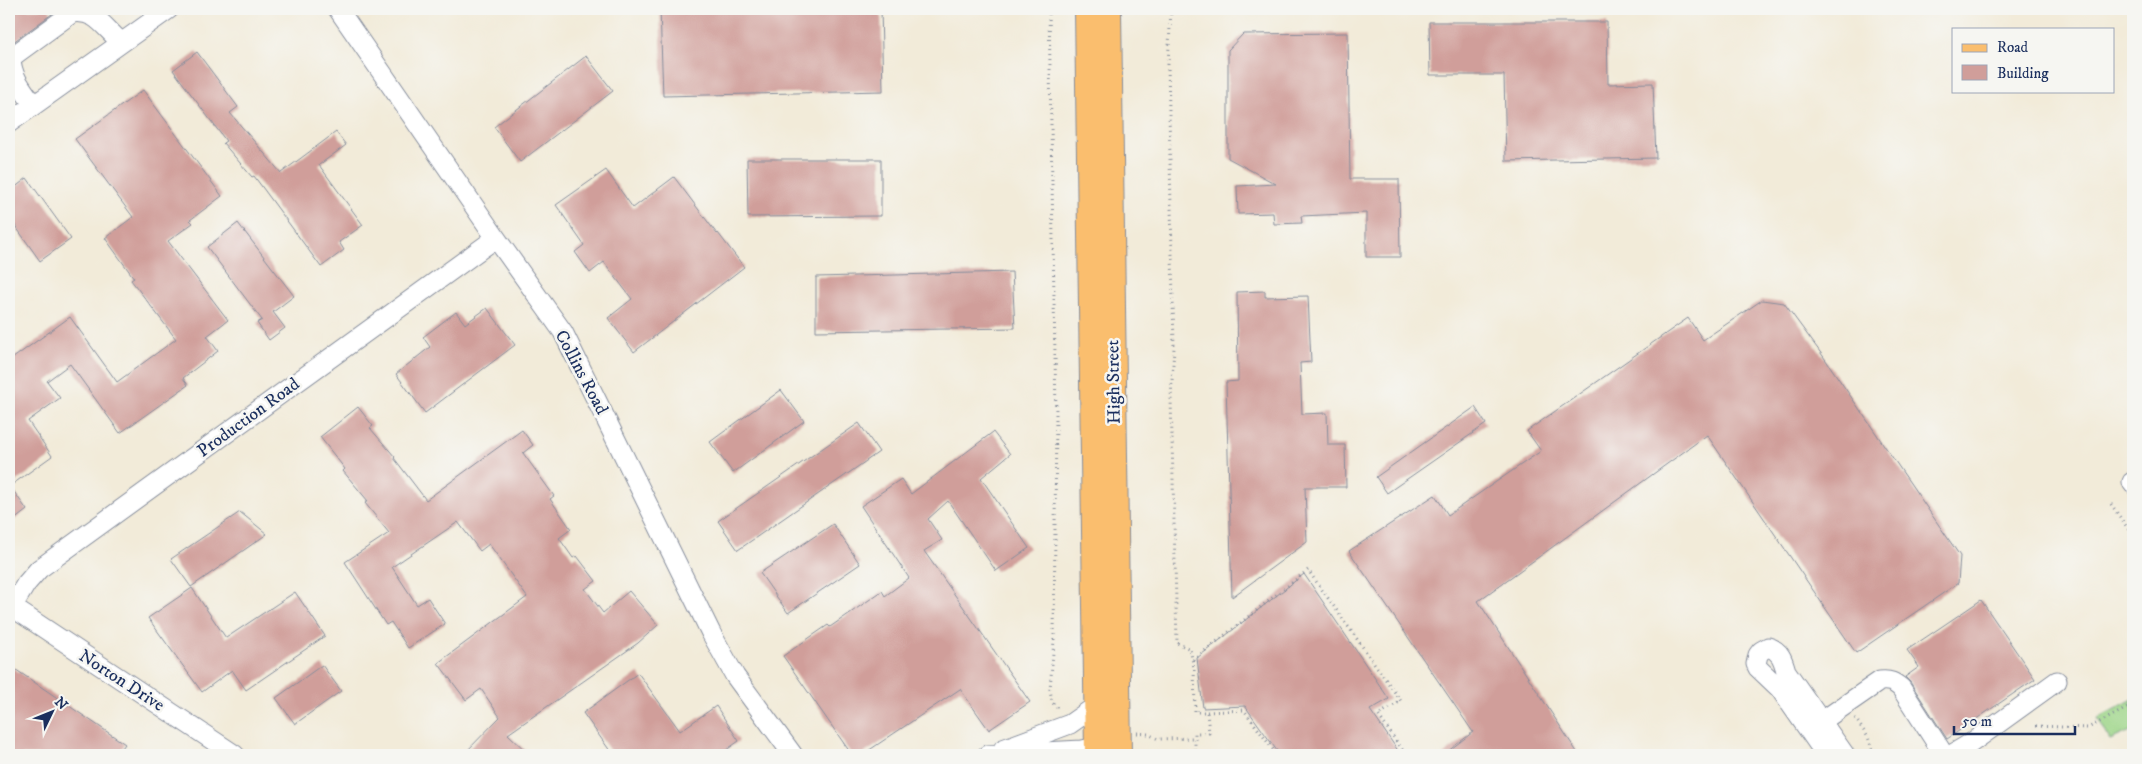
<svg xmlns="http://www.w3.org/2000/svg" width="2142" height="764" font-family="'IM FELL DW Pica',serif">
<style>
.green{fill:#9dd588;stroke:#5c8273}
.building{fill:#d09e9a}
.lines{fill:none;stroke-linecap:round;stroke-linejoin:round}
.minor-casing{stroke:#868d9c;stroke-width:21}
.major-casing{stroke:#868d9c;stroke-width:26}
.path{stroke:#868d9c;stroke-width:3;stroke-dasharray:1 4;stroke-linecap:butt}
.minor{stroke:#fff;stroke-width:19}
.major{stroke:#fabe6e;stroke-width:24}
.labels{text-anchor:middle;stroke-width:5;stroke-linejoin:round;paint-order:stroke}
.street-label{font-size:18px;fill:#1b2f5e;stroke:#f6f6f2}
</style>
<rect width="100%" height="100%" fill="#f6f6f2"/>
<filter id="ink" filterUnits="userSpaceOnUse"><feTurbulence type="fractalNoise" baseFrequency=".02" numOctaves="2"/><feDisplacementMap in="SourceGraphic" scale="10" xChannelSelector="R" yChannelSelector="G"/><feConvolveMatrix kernelMatrix="1 2 1 2 8 2 1 2 1" color-interpolation-filters="sRGB"/></filter>
<filter id="wash" filterUnits="userSpaceOnUse"><feTurbulence type="fractalNoise" baseFrequency=".0096" numOctaves="4" result="noise"/><feDisplacementMap in="SourceGraphic" scale="20" xChannelSelector="R" yChannelSelector="G"/><feGaussianBlur stdDeviation="1.12" result="paint"/><feColorMatrix in="noise" values="0 0 0 0 0 0 0 0 0 0 0 0 0 0 0 0 0 1.4 0 .05"/><feComposite in="paint" operator="in"/></filter>
<g filter="url(#wash)">
<rect width="100%" height="100%" fill="#f2ebd9"/>
<!-- green -->
<path class="green" d="M 2133,699 L 2133,730 L 2110,740 L 2098,718 Z"/>
<g id="blocks">
<!-- building -->
<path class="building" d="M 9,9 L 49,9 L 52,14 L 9,45 Z
M 660,9 L 881,9 L 883,91 L 663,96 Z
M 1429,22 L 1607,22 L 1608,84 L 1653,83 L 1656,158 L 1506,161 L 1504,75 L 1430,75 Z
M 1348,33 L 1350,179 L 1399,179 L 1400,257 L 1366,257 L 1366,213 L 1301,216 L 1302,223 L 1274,224 L 1273,213 L 1238,214 L 1237,186 L 1276,184 L 1228,158 L 1228,50 L 1243,34 Z
M 197,52 L 238,107 L 230,113 L 281,173 L 336,132 L 346,145 L 319,165 L 363,225 L 339,242 L 344,250 L 321,267 L 254,176 L 252,177 L 223,143 L 226,141 L 173,70 Z
M 586,56 L 613,91 L 520,162 L 494,127 Z
M 143,90 L 222,196 L 190,220 L 193,223 L 168,241 L 228,320 L 207,336 L 218,351 L 183,378 L 188,385 L 120,433 L 70,364 L 47,381 L 60,398 L 28,421 L 52,456 L 10,486 L 27,510 L 9,524 L 9,361 L 70,317 L 117,382 L 176,339 L 131,280 L 134,278 L 105,238 L 133,217 L 75,139 Z
M 747,159 L 881,159 L 881,216 L 748,217 Z
M 606,170 L 633,208 L 674,177 L 717,234 L 718,233 L 744,267 L 634,352 L 608,318 L 632,299 L 604,262 L 590,273 L 575,252 L 584,245 L 556,205 Z
M 27,178 L 71,239 L 40,261 L 9,217 L 9,192 Z
M 238,223 L 294,296 L 273,312 L 285,328 L 269,340 L 257,323 L 262,320 L 207,247 Z
M 1012,272 L 1015,328 L 816,331 L 816,277 Z
M 1265,291 L 1265,297 L 1308,296 L 1311,362 L 1300,363 L 1302,414 L 1327,413 L 1328,445 L 1345,445 L 1346,487 L 1305,487 L 1307,542 L 1232,597 L 1226,382 L 1238,381 L 1237,292 Z
M 1762,300 L 1784,303 L 1823,356 L 1960,556 L 1958,583 L 1856,653 L 1707,435 L 1478,601 L 1579,755 L 1443,755 L 1473,732 L 1349,551 L 1435,495 L 1448,515 L 1541,451 L 1527,431 L 1688,318 L 1703,340 Z
M 487,308 L 515,345 L 425,413 L 396,374 L 430,347 L 423,337 L 456,312 L 465,324 Z
M 781,390 L 804,421 L 733,473 L 710,442 Z
M 358,407 L 373,426 L 370,428 L 395,457 L 394,458 L 426,500 L 522,430 L 533,445 L 523,453 L 554,496 L 550,499 L 571,529 L 559,538 L 573,558 L 577,556 L 596,581 L 585,589 L 603,613 L 629,591 L 658,625 L 638,643 L 508,734 L 530,755 L 463,755 L 500,717 L 481,689 L 466,700 L 438,663 L 527,597 L 489,544 L 480,551 L 458,522 L 392,567 L 417,605 L 428,598 L 445,624 L 408,648 L 391,622 L 386,625 L 345,562 L 389,533 L 365,503 L 368,501 L 343,471 L 345,469 L 320,437 Z
M 1475,407 L 1486,424 L 1387,493 L 1376,477 Z
M 859,423 L 879,452 L 738,550 L 718,521 Z
M 993,432 L 1010,454 L 981,478 L 1029,548 L 996,571 L 948,501 L 928,519 L 942,540 L 924,551 L 1030,702 L 989,730 L 960,689 L 862,755 L 852,755 L 783,656 L 828,625 L 830,627 L 882,591 L 885,596 L 909,578 L 861,506 L 901,479 L 911,494 Z
M 240,512 L 267,534 L 191,587 L 171,559 Z
M 833,524 L 860,564 L 788,613 L 760,573 Z
M 1304,574 L 1389,699 L 1370,710 L 1401,755 L 1280,755 L 1245,706 L 1203,708 L 1197,658 Z
M 192,588 L 226,638 L 295,592 L 325,636 L 246,690 L 232,670 L 202,692 L 148,618 Z
M 1981,600 L 2035,679 L 1947,739 L 1910,682 L 1905,677 L 1919,667 L 1907,650 Z
M 9,665 L 125,744 L 117,755 L 9,755 Z
M 322,665 L 341,691 L 295,724 L 276,698 Z
M 638,673 L 680,731 L 716,706 L 739,741 L 719,755 L 613,755 L 583,713 Z"/>
</g>
</g>
<g filter="url(#ink)">
<use href="#blocks" fill-opacity="0" stroke="#868d9c" stroke-width="1"/>
<g class="lines">
<defs>
<path id="minor" d="M 338,9 L 496,238 L 563,332 L 711,633 L 735,676 L 793,755
M 11,57 C 11,76 23,90 34,105
M 9,59 L 72,13 C 96,9 104,28 121,42
M 9,123 L 169,9
M 2132,482 L 2133,484
M 9,605 L 235,755
M 12,607 L 26,584 L 39,569 L 496,238
M 1812,728 L 1880,681 C 1890,680 1894,682 1901,688 L 1944,755
M 1003,749 L 1070,724 L 1097,705
M 987,755 L 1082,750 L 1097,747 L 1110,747
M 1826,755 L 1780,689 L 1758,668 L 1756,664 L 1758,655 L 1761,651 L 1768,647 C 1780,650 1783,660 1786,671 L 1845,755
M 1951,755 L 1971,743 L 2057,681"/>
<path id="major" d="M 1087,9 L 1097,755
M 1109,9 L 1119,755"/>
</defs>
<!-- minor casing -->
<use href="#minor" class="minor-casing"/>
<!-- major casing -->
<use href="#major" class="major-casing"/>
<!-- path -->
<path class="path" d="M 1049,9 L 1056,414 L 1054,640 L 1050,689 L 1052,702 L 1059,710
M 1171,9 L 1168,64 L 1174,347 L 1171,398 L 1177,643 L 1190,649 L 1194,668 L 1195,712 L 1207,712 L 1209,733 L 1195,733 L 1195,755
M 2111,504 L 2133,536
M 1193,660 L 1308,570 L 1401,701 L 1378,715 L 1406,755
M 1207,712 L 1244,710 L 1277,755
M 1855,718 L 1868,737 L 1874,755
M 2036,726 L 2088,728 L 2133,705
M 1137,733 L 1148,734 L 1158,739 L 1195,738"/>
<!-- minor -->
<use href="#minor" class="minor"/>
<!-- major -->
<use href="#major" class="major"/>
</g>
</g>
<g class="labels">
<!-- street labels -->
<g class="street-label">
<text transform="translate(582 372) rotate(62)" y="6">Collins Road</text>
<text transform="translate(1113 382) rotate(-91)" y="6">High Street</text>
<text transform="translate(248 417) rotate(-36)" y="6">Production Road</text>
<text transform="translate(122 680) rotate(33)" y="6">Norton Drive</text>
</g>
</g>
<!-- margin -->
<rect width="2142" height="764" fill="none" stroke="#f6f6f2" stroke-width="30"/>
<!-- legend -->
<rect x="1952" y="28" width="162" height="65" fill="#f6f6f2" stroke="#9ea6b7"/>
<rect x="1962" y="44" width="25" height="8" fill="#fabe6e" stroke="#9ea6b7"/>
<text x="1997" y="52" font-size="15" fill="#1b2f5e">Road</text>
<rect x="1962" y="65" width="25" height="15" fill="#d09e9a" stroke="#9ea6b7"/>
<text x="1997" y="78" font-size="15" fill="#1b2f5e">Building</text>
<!-- north arrow -->
<g transform="translate(52 712) rotate(47)" stroke="#f6f6f2" stroke-width="4" paint-order="stroke">
<path d="M0-4L9 19L0 12L-9 19Z" fill="#1b2f5e"/>
<text y="-8" font-size="14" font-weight="bold" text-anchor="middle" fill="#1b2f5e">N</text>
</g>
<!-- scale -->
<path d="M1954 726v8h121v-8" fill="none" stroke="#1b2f5e" stroke-width="2.5"/>
<text x="1962" y="726" font-size="15" fill="#1b2f5e" stroke="#f6f6f2" stroke-width="4" paint-order="stroke">50 m</text>
</svg>
